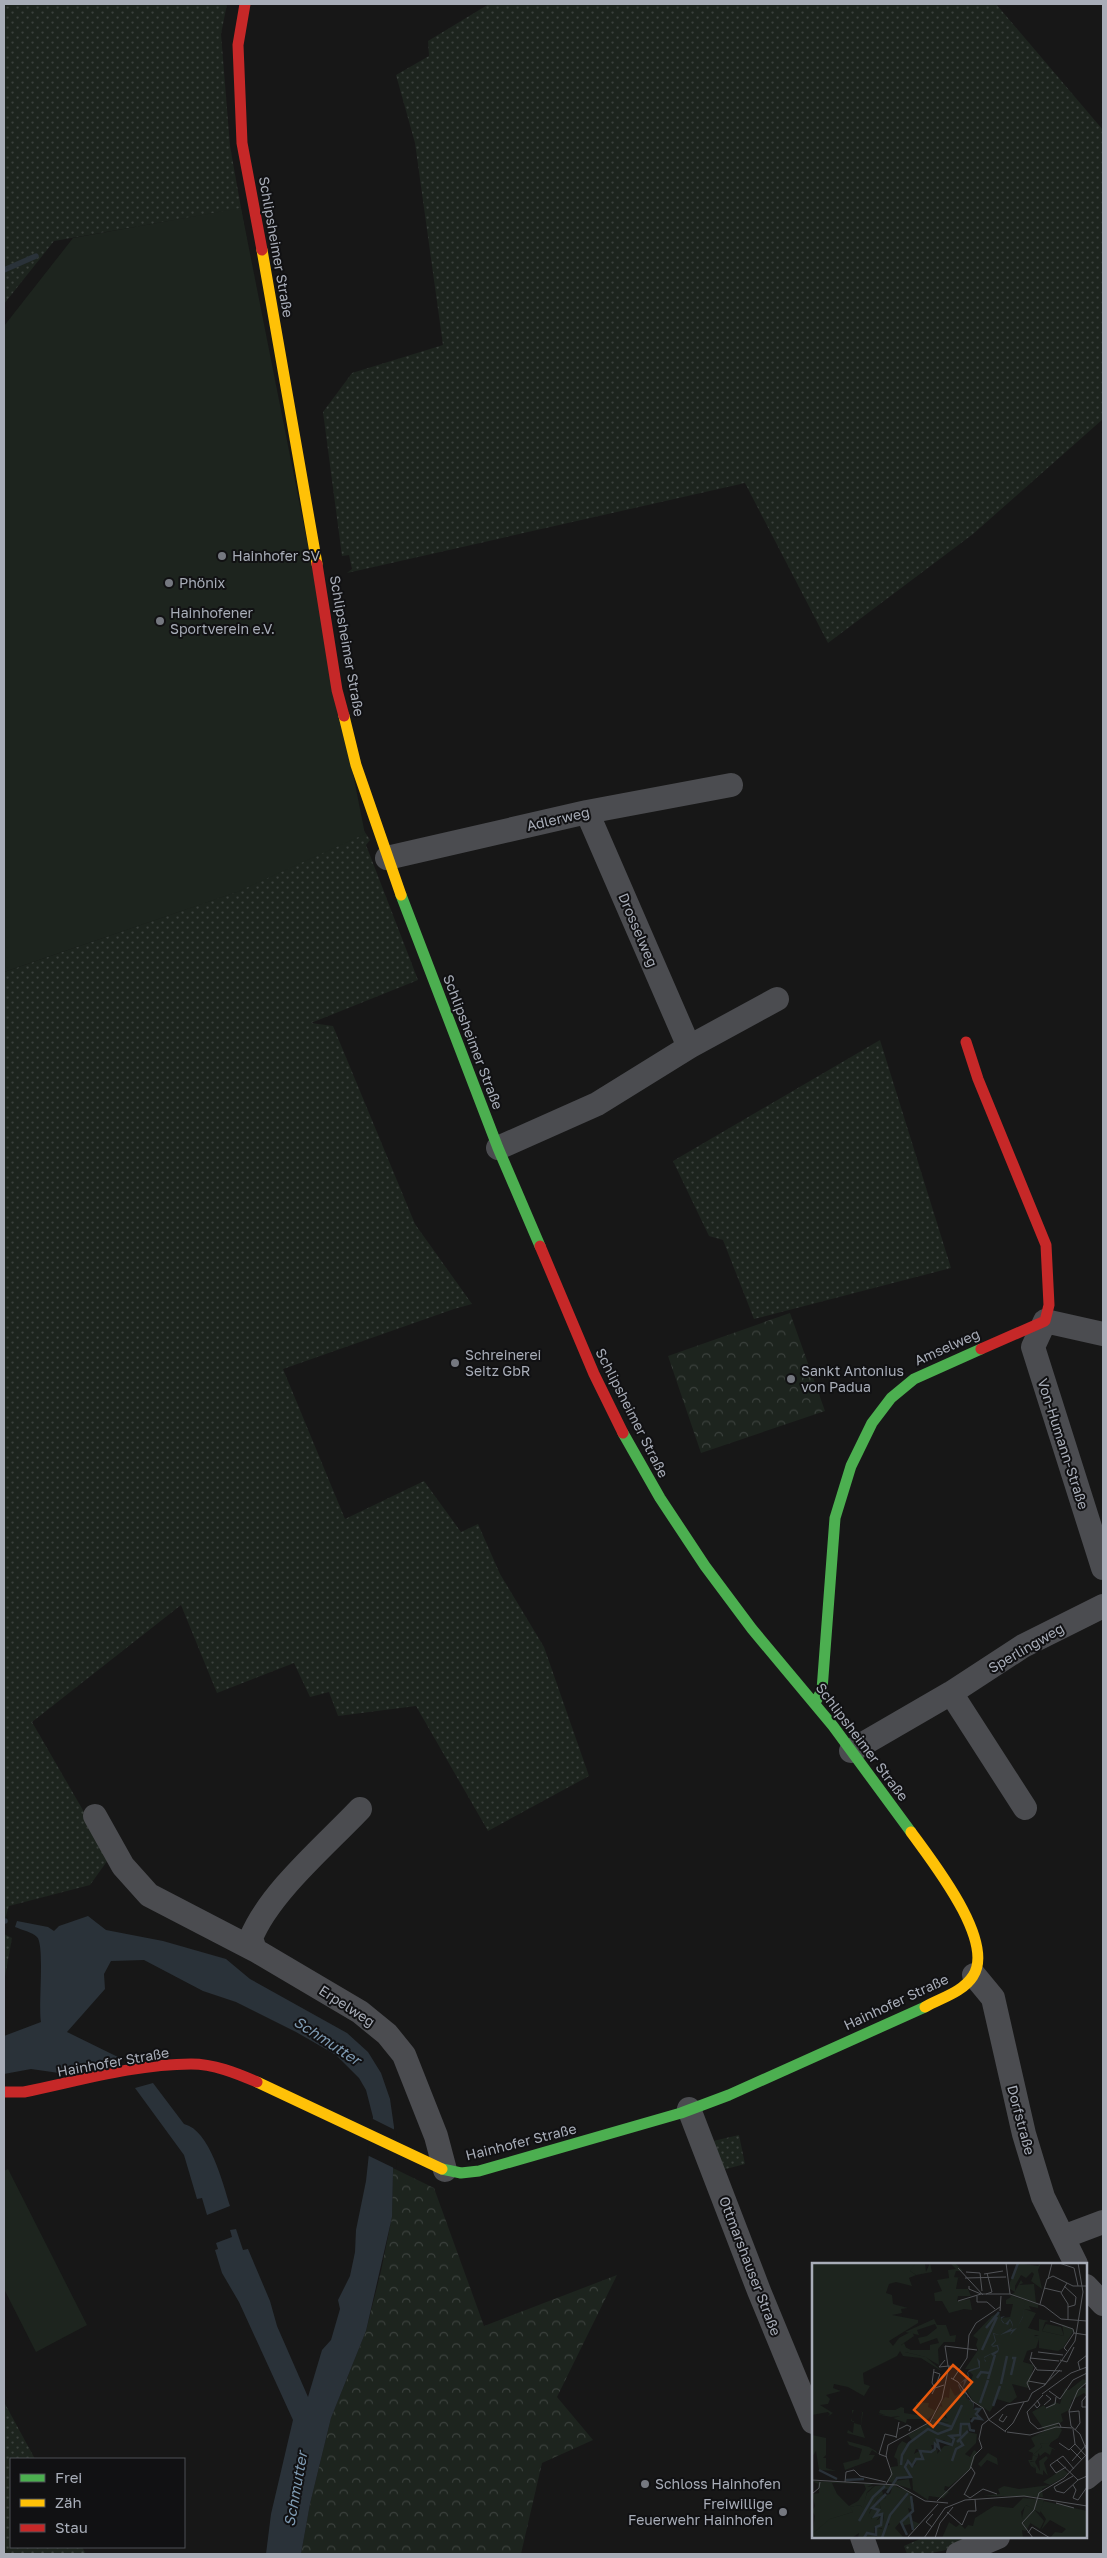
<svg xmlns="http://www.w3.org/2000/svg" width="1107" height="2558" font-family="'Golos Text',sans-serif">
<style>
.grass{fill:url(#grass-dots)}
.forest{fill:url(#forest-crowns)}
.pitch{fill:#1d241e}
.water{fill:#2a3239}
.pier{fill:#171717}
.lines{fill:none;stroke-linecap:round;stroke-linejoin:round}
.stream{stroke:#2a3239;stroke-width:5.5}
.street{stroke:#4b4c50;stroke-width:24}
.fast{stroke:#4caf50;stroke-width:11}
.slow{stroke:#ffc107;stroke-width:11}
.jam{stroke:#c62828;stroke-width:11}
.poi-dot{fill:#757880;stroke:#111113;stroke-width:2}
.labels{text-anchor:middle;stroke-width:4;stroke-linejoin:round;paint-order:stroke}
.street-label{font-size:14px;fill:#a8adb8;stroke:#111113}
.poi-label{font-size:14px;fill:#a8adb8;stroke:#111113;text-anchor:start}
.water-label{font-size:15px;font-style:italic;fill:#7f9bb3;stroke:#111113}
.inset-river{fill:none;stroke:#2a3239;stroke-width:2.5}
.inset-road{fill:none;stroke:#515357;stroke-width:1}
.view{fill:#e8590c;fill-opacity:0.15;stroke:#e8590c;stroke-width:2.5}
.inset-edge{fill:none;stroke:#a8adb8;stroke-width:2.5}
</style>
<defs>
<pattern id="grass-dots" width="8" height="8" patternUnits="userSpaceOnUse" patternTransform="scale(1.25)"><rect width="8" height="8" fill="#1d241e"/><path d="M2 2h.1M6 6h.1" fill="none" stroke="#3b413d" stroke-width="1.8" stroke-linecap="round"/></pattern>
<pattern id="forest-crowns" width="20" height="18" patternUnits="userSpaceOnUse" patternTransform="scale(1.25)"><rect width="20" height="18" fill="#1d241e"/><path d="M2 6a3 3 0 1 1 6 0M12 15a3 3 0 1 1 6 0" fill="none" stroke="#3b413d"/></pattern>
</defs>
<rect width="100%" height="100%" fill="#171717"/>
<!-- grass -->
<path class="grass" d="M 4,4 L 227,4 L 221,34 L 230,146 L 304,562 L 216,213 L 54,241 L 4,304 Z
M 489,4 L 996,4 L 1103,130 L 1103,419 L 973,534 L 828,643 L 745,483 L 347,573 L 352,569 L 349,555 L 342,556 L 323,412 L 352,373 L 443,345 L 415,143 L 396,75 L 429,56 L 428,41 Z
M 344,800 L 370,840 L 366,845 L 418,980 L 311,1023 L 333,1026 L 415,1224 L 472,1304 L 454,1309 L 283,1369 L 345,1519 L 424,1481 L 461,1532 L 478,1524 L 500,1574 L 544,1647 L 589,1776 L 488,1831 L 416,1706 L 338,1716 L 329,1692 L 310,1697 L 294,1663 L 217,1693 L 181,1605 L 32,1722 L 110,1857 L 90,1885 L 9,1906 L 4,1922 L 4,972 L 236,892 Z
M 880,1040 L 951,1268 L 754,1319 L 723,1240 L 709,1236 L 673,1161 Z
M 4,1934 L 12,1938 L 4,1982 Z
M 739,2135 L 745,2164 L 722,2170 L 713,2141 Z
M 4,2402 L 35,2459 L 11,2459 L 11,2547 L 82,2547 L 86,2554 L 4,2554 Z
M 920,2537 L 981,2537 C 952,2549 940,2554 907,2554 L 904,2546 L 920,2539 Z"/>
<!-- forest -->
<path class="forest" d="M 790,1313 L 825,1411 L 701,1453 L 668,1356 Z
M 393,2168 L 434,2188 L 484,2326 L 617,2275 L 557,2397 L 593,2440 L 542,2463 L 521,2554 L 301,2554 L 310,2504 L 331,2418 L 366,2331 L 381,2271 L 392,2217 Z"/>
<!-- pitch -->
<path class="pitch" d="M 241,208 L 365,834 L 237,892 L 4,972 L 4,326 L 73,238 Z
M 8,2169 L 87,2325 L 36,2352 L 4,2289 L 4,2171 Z"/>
<!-- water -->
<path class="water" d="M 88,1916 L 106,1930 L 163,1941 L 226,1959 L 250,1979 L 347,2033 L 368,2052 L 381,2073 L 390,2099 L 394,2127 L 392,2217 L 366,2331 L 331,2418 L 310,2504 L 301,2554 L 266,2554 L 271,2514 L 293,2420 L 239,2302 L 222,2273 L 215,2250 L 218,2249 L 216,2243 L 232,2237 L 230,2230 L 236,2229 L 243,2250 L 248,2249 L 270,2301 L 277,2326 L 308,2397 L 322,2350 L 331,2340 L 340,2309 L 338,2300 L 350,2276 L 355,2252 L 356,2230 L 366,2181 L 373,2117 L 366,2090 L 359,2078 L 336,2055 L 296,2032 L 236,2002 L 203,1991 L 144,1960 L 111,1961 L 104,1974 L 105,1989 L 67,2032 L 122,2059 L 59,2073 L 31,2069 L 4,2074 L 4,2036 L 41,2022 C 38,2007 45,1945 37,1937 C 32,1932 22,1930 15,1927 L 17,1921 L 48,1927 L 54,1931 L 59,1926 Z
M 153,2083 L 184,2124 C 210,2130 223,2184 230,2206 L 207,2215 L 202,2198 L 197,2199 L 184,2155 L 135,2088 Z"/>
<!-- pier -->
<path class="pier" d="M 371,2118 L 397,2131 L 396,2169 L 367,2155 Z"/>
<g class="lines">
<!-- stream -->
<path class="stream" d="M 4,270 L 36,256
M 4,1921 L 5,1921"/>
<!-- street -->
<path class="street" d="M 587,812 L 689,1047
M 387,858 L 587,812 L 731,785
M 498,1148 L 597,1104 L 689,1047 L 777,999
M 1103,1334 L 1045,1321 L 1033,1347 L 1103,1568
M 951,1693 L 1025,1808
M 851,1751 L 951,1693 L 1023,1646 L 1103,1606
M 95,1816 L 123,1866 L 149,1895 L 255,1950 L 360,2012 L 387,2034 L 404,2055 L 436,2136 L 445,2170
M 255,1950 L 251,1938 C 269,1893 326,1845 360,1809
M 974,1975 L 993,1998 L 1024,2134 L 1043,2197 L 1076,2264
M 689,2109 L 759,2291 L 813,2422
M 1063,2237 L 1103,2222
M 1086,2286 L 1103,2304
M 1086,2478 L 1103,2464
M 862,2537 L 868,2554
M 958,2554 L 998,2537"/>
<!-- fast -->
<path class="fast" d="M 401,895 L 498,1148 L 540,1246
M 623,1433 L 660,1498 L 705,1566 L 752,1629 L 833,1726 L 911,1832
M 815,1703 L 822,1690 L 835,1518 L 851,1466 L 872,1423 L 891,1398 L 914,1379 L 981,1349
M 442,2169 L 461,2173 L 479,2171 L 681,2113 L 729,2095 L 925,2007"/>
<!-- slow -->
<path class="slow" d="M 262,250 L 317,564
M 344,716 L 356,765 L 401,895
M 911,1832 C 931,1860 996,1941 973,1976 C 963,1992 941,1998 925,2007
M 257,2082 L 442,2169"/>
<!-- jam -->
<path class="jam" d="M 245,4 L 238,45 L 242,143 L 262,250
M 317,564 L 337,690 L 344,716
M 966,1042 L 978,1079 L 1046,1245 L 1049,1305 L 1045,1321 L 981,1349
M 540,1246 L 594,1374 L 623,1433
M 4,2092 L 24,2092 C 78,2081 135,2064 191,2064 C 214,2064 236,2073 257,2082"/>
</g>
<!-- markers -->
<g class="poi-dot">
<circle cx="222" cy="556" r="5"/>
<circle cx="169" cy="583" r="5"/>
<circle cx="160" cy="621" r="5"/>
<circle cx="455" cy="1363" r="5"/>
<circle cx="791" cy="1379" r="5"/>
<circle cx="645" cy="2484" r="5"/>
<circle cx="783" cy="2512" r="5"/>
</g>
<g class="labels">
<!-- street labels -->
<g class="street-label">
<text transform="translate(276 247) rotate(80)" y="5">Schlipsheimer Straße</text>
<text transform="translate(347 646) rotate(80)" y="5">Schlipsheimer Straße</text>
<text transform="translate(558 819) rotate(-13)" y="5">Adlerweg</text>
<text transform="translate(638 930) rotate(67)" y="5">Drosselweg</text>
<text transform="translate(473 1042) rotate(69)" y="5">Schlipsheimer Straße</text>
<text transform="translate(947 1347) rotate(-24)" y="5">Amselweg</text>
<text transform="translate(632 1413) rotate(63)" y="5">Schlipsheimer Straße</text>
<text transform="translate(1063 1444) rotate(72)" y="5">Von-Humann-Straße</text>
<text transform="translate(1026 1648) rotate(-30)" y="5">Sperlingweg</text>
<text transform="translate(862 1742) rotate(53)" y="5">Schlipsheimer Straße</text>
<text transform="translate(896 2002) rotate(-25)" y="5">Hainhofer Straße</text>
<text transform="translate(347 2006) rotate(33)" y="5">Erpelweg</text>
<text transform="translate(113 2062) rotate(-10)" y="5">Hainhofer Straße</text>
<text transform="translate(1021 2120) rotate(75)" y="5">Dorfstraße</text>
<text transform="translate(521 2142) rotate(-14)" y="5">Hainhofer Straße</text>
<text transform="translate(750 2266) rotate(69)" y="5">Ottmarshauser Straße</text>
</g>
<!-- poi labels -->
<g class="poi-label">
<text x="232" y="561">Hainhofer SV</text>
<text x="179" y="588">Phönix</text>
<text x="170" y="618">Hainhofener<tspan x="170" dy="16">Sportverein e.V.</tspan></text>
<text x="465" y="1360">Schreinerei<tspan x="465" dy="16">Seitz GbR</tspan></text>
<text x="801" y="1376">Sankt Antonius<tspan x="801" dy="16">von Padua</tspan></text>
<text x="655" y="2489">Schloss Hainhofen</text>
<text x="773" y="2509" text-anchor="end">Freiwillige<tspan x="773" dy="16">Feuerwehr Hainhofen</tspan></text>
</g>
<!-- water labels -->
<g class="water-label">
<text transform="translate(327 2041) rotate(33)" y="5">Schmutter</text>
<text transform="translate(296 2489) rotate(-80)" y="5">Schmutter</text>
</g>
</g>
<!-- overview -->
<g transform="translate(812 2263)">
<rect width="275" height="275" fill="#171717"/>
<path d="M 101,0 L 113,0 L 114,9 L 118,0 L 120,9 L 104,12 L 98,8 ZM 138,0 L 143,0 L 151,8 L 144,8 L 142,14 L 149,15 L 146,15 L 144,26 L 156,26 L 159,33 L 146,33 L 145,38 L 158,36 L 160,47 L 152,46 L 137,50 L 130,38 L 123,38 L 122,30 L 130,28 L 125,17 L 137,15 L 136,7 L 144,6 ZM 206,0 L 226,3 L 229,0 L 226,7 L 230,26 L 219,18 L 222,11 L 220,9 L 214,15 L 209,12 L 203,23 L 203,28 L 209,17 L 211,20 L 207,22 L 222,21 L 224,40 L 199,32 L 203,29 L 198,26 L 198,19 ZM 197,32 L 226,41 L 226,45 L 217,43 L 219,47 L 212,46 L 224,50 L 216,65 L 227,68 L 227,72 L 222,72 L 227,76 L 224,85 L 215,88 L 211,99 L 222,102 L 216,125 L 200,121 L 205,134 L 198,140 L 185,136 L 178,149 L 161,138 L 155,128 L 161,112 L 157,108 L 159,106 L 153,106 L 166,87 L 164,82 L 166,76 L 161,73 L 180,53 L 187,50 L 189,55 L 198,54 L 201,41 L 194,41 L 194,37 L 199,34 ZM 122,56 L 125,62 L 134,62 L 138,73 L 144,72 L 143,79 L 132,79 L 126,86 L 127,102 L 113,94 L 93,89 L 89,82 L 92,80 L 95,87 L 118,87 L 118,82 L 127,80 L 125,75 L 108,81 L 106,75 L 115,73 L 125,65 L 123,61 L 105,67 L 107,72 L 93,69 ZM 138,124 L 143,133 L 152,128 L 155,136 L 161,140 L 161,146 L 167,146 L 163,150 L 169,157 L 158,155 L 158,160 L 148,161 L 147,171 L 141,172 L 148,172 L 150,162 L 157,161 L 156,169 L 165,171 L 164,180 L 153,191 L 158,194 L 162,187 L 165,189 L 159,205 L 137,224 L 133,223 L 132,227 L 137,229 L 131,235 L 117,233 L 116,237 L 101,227 L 100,214 L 94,204 L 96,199 L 98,203 L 100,203 L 103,202 L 104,197 L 111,196 L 110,188 L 119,189 L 104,186 L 102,191 L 107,188 L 111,194 L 103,196 L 100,202 L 97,198 L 94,198 L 92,205 L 98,214 L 84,214 L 83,218 L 97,216 L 99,226 L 75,218 L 78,216 L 79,204 L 86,203 L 85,196 L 82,194 L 86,183 L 90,178 L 96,181 L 100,177 L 96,172 L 121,157 L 137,160 L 129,140 L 133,134 L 137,135 ZM 140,175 L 142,177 L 141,182 L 132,183 L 125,191 L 126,186 L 121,188 L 119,182 L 125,182 L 124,177 L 132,177 L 139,182 ZM 104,139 L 117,140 L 116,144 L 124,148 L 116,156 L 95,156 L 94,160 L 81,155 L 88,153 L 79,154 L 64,151 L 73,152 L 67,150 L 68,147 L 83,147 L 89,144 L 92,145 L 92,150 L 105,152 ZM 40,147 L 41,147 L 51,149 L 49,163 L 53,175 L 35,170 L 36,167 L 41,170 L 42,159 L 39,158 L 39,155 L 40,158 L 42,158 L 42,160 L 49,162 L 50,149 L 42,147 L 40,151 ZM 245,161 L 250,167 L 246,175 L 235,182 L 228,180 L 230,184 L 221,192 L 226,194 L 223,199 L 218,198 L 224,206 L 219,203 L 216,197 L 220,197 L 221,190 L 216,188 L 223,183 L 219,175 ZM 35,178 L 57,184 L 64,188 L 66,191 L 60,187 L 57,192 L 63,192 L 60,197 L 33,207 L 31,200 L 47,196 L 50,186 L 37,182 ZM 176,190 L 185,195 L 186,202 L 175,197 L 169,204 L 166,201 ZM 80,221 L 77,229 L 75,226 L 70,227 L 71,231 L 66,234 L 57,250 L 60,256 L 66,257 L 70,252 L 68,262 L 62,265 L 62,272 L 57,269 L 51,275 L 46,275 L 47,270 L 40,275 L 0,275 L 0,271 L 17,256 L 41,249 L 37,244 L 48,242 L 50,244 L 55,230 L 63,223 ZM 81,222 L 98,229 L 102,242 L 101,247 L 96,245 L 99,257 L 108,261 L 101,267 L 98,261 L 91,263 L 89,258 L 83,265 L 92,275 L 52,275 L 56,270 L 65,274 L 64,266 L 71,266 L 78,261 L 72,258 L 71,251 L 63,251 L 69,246 L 66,236 L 74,235 L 73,232 L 78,231 ZM 232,238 L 275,248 L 274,275 L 238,275 L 243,269 L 250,270 L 254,266 L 238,257 L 229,267 L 234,256 L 227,246 ZM 213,242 L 221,245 L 232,258 L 228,266 L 210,255 Z" fill="#1d241e" fill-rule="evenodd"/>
<path d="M 0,0 L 103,1 L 98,8 L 104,12 L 97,15 L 100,23 L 84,19 L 77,21 L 74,30 L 80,32 L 81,41 L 96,45 L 89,46 L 90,50 L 80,52 L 106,57 L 106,60 L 77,78 L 81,83 L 87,75 L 100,68 L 102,73 L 89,82 L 99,87 L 93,89 L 114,94 L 131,109 L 109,95 L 91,93 L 88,88 L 85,93 L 51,110 L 52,121 L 58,123 L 52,133 L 36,124 L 22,121 L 21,125 L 29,128 L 14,132 L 18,136 L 16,141 L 8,142 L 21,150 L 15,154 L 18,151 L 16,149 L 0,152 ZM 227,56 L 237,58 L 233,59 L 230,68 L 252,73 L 250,61 L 262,67 L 251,85 L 246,88 L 227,85 L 227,76 L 222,74 L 227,72 ZM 271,116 L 275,118 L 269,125 L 275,125 L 275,132 L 272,130 L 260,137 L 257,147 L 249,151 L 251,158 L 237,167 L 237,171 L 222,174 L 233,168 L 220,149 L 232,142 L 234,145 L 243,139 L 248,141 L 253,125 L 257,127 ZM 0,172 L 14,175 L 14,192 L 11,195 L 14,195 L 14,205 L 24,208 L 7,207 L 4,188 L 0,194 ZM 240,177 L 237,183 L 244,187 L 240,186 L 238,192 L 233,189 L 228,193 L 226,190 L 226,194 L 221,192 L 230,184 L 228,180 L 235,181 ZM 234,193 L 236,195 L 232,200 L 236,213 L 231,207 L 231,212 L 224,210 L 224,205 L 217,199 L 223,199 L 228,208 L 227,198 ZM 0,218 L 61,221 L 55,224 L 62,223 L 55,229 L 51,245 L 48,242 L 38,244 L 41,249 L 18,256 L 0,271 L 3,253 L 0,248 L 3,243 L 0,231 L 7,230 L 6,221 ZM 20,220 L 52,221 L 54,226 L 46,238 L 37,243 L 25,231 ZM 238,222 L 230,226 L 231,234 L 171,233 L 188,231 L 186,226 L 192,223 L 207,226 ZM 211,235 L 232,237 L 228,250 L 214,242 L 209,249 L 210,255 L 219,259 L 214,268 L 210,267 L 211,275 L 130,275 L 137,259 L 144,264 L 148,261 L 153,266 L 156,262 L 161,263 L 163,255 L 182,243 L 201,245 Z" fill="#1d241e" fill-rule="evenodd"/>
<path d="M 71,231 L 74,235 L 66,236 L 69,246 L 63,252 L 70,250 L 72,258 L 77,258 L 71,270 L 70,265 L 62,267 L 68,262 L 70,251 L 64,258 L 59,258 L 60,255 L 56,253 L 66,234 Z" fill="#1d241e"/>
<path d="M 234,61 L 249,64 L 252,73 L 230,68 ZM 128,143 L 136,147 L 132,154 L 138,157 L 137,160 L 120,156 ZM 251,206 L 257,211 L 238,222 L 231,219 Z" fill="#1d241e"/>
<path d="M 213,38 L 211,53 L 205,65 L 198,72 L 200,68 L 188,72 L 182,71 L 184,78 L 180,83 L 190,81 L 190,85 L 190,81 L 186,82 L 187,86 L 186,89 L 181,93 L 179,91 L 172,95 L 174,98 L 173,99 L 165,95 L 168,98 L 168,105 L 156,109 L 157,113 L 151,125 L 152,118 L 147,121 L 149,127 L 151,126 L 155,130 L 156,133 L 155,136 L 160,138 L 162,140 L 162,146 L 166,144 L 162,147 L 161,140 L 155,136 L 155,132 L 149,129 L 146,122 L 156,113 L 155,110 L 157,107 L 167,104 L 165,95 L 173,99 L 172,94 L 186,87 L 185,83 L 181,84 L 179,82 L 183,78 L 181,70 L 188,72 L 201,64 L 198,57 L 196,62 L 191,60 L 189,57 L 189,54 L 193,53 L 189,56 L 193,61 L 198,56 L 200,59 L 201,63 L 199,67 L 205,65 L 211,54 Z" fill="#2a3239"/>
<path class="inset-river" d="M 200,16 L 206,0M 174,65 L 187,49M 170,87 L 185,54M 199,112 L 203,95 L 200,95M 165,115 L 169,109 L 178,110M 176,116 L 183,92M 189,121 L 195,93M 168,140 L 176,117M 181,143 L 188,123M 125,159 L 140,164M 159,159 L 162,155 L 169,156 L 164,151 L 168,146 L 163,146M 145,179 L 156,168M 140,198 L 144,186 L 151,182 L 147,176M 89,202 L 90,192 L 97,180 L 116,166 L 126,171 L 139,166 L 150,142M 7,207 L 25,216M 34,217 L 52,216M 75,230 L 85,215 L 99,214 L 93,204 L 96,198 L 100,203 L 104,196 L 111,196 L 108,188 L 119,189 L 123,186 L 123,181 L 127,185 L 125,177 L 140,182 L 142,176 L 138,173 L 148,172 L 149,161 L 157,161 L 158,167 L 163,168M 98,251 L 101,267M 47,258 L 61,234 L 73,223M 95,272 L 89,259 L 101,248 L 99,233M 52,275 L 55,270 L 64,272 L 64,264 L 69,262 L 70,251 L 63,253 L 67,247 L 60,245 L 74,231M 70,275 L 78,252 L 96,230"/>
<path class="inset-road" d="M 194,0 L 198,31M 247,0 L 262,5 L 266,23M 146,5 L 171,32M 154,9 L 168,10 L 170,28M 172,11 L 191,8M 153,15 L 194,14M 236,16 L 240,0M 255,20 L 249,30 L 256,41 L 256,56M 157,23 L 157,26 L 169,31M 252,23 L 264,34 L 263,42 L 256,44M 232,25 L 249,29M 174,31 L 180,29 L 175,10M 198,31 L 232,43 L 249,56 L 275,58M 165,33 L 165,39 L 175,39 L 183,46M 146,38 L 169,31 L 198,31M 228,41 L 235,16 L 241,13 L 261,23 L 275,23M 188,48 L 189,33M 238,58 L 261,66 L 262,70 L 275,72M 255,88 L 252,85 L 262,70M 220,89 L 218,97 L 225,107 L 250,108M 226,89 L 251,92M 218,95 L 247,98M 133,97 L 127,104 L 137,103M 248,97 L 255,99 L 262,84M 136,103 L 133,83 L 165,87M 122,106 L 120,120 L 123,125M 268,107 L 266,99 L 275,92M 122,109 L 128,111 L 123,125M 259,110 L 275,104M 139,115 L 146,119 L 160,138 L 171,145 L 177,157 L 194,169M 141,116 L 155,95 L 157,72 L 164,60 L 188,44M 216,118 L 233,121M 275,119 L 266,127 L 257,148 L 259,163 L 268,171 L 275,188M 232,122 L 248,107M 218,127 L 215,120 L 224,104M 237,128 L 248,136 L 261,117 L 275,110M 120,131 L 123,125 L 132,122M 230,131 L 259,110M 231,132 L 215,149 L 218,159 L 226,166 L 247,160 L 249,164M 275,132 L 270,138 L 270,144 L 275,144M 222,141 L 225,145 L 228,142 L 225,137M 232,142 L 239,136 L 234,132M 234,145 L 243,141 L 244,134M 257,149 L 267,148 L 268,160 L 263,167M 191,151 L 187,157 L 191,159 L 195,153M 87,166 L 95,162 L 99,164 L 97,168M 261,166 L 263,181 L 274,193M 193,168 L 201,160 L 212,139M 195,169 L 218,172 L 244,164 L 261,165M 84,175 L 87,159M 247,180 L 257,187 L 263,181M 259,186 L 270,197M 75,194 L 67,191 L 73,171 L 85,174M 245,197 L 238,202 L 244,210 L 254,204M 260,198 L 275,181M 262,206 L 251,193 L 245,197 L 266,217 L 275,213M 261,213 L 242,224 L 244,228 L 252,230 L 266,217M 0,217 L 85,222 L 113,238 L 136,240M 33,219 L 34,209 L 42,207 L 48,213 L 74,219M 74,221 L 80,211 L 74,193 L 76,182 L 118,159 L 130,136 L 137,103 L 145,105M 261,222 L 264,227 L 261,235 L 266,237 L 275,224M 0,231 L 7,225 L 8,219M 152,231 L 158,235 L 171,226 L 185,231M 152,232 L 163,210 L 159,204M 125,238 L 158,206 L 162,193 L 170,185 L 167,176 L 170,162 L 195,142 L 216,138 L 220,130 L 233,122 L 263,78 L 271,29 L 266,0M 244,240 L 262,245M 135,249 L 150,262 L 156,248 L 164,248 L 163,236M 120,264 L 114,259 L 121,251M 216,270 L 220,264 L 238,275M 95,275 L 126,241M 112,275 L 133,245 L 153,237 L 212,233 L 275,243M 123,275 L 128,260 L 141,244M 221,275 L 210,260 L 222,247 L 227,230 L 252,215 L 275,191"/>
<path class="view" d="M 141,102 L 160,119 L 121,164 L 102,147 Z"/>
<rect width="275" height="275" class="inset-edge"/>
</g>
<!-- border -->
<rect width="1107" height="2558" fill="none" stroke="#a8adb8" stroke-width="10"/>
<!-- legend -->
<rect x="10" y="2458" width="175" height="90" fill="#111113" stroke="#4d4f55"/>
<rect x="20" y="2474" width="25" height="8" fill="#4caf50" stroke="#4d4f55"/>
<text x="55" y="2483" font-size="15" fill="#a8adb8">Frei</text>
<rect x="20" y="2499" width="25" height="8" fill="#ffc107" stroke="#4d4f55"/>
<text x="55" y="2508" font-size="15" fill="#a8adb8">Zäh</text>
<rect x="20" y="2524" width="25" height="8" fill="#c62828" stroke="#4d4f55"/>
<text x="55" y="2533" font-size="15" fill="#a8adb8">Stau</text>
</svg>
